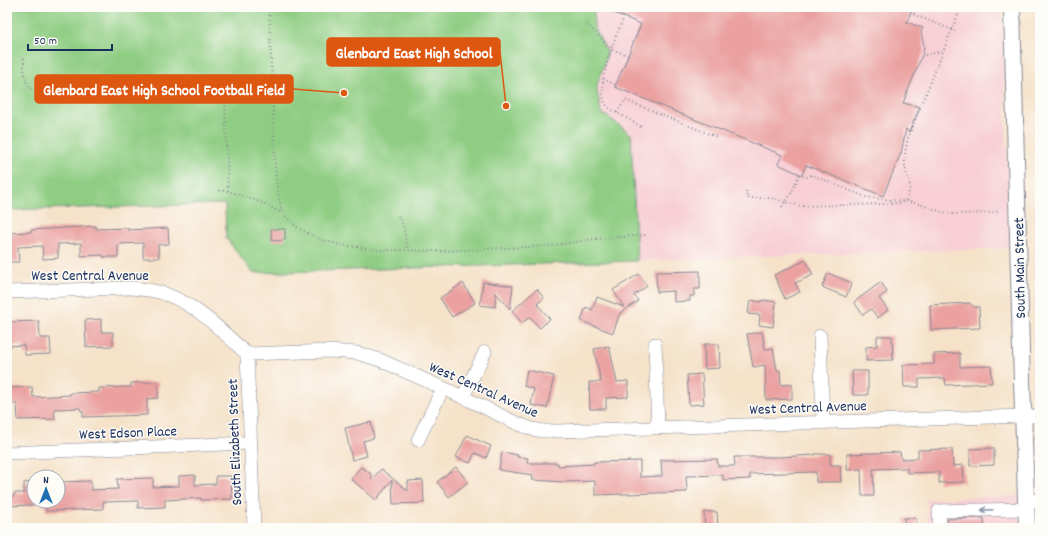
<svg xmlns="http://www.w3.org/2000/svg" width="1047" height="535" font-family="Dekko,sans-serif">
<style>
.built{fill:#f7cfd5}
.green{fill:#8fcd83;stroke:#557e70}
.building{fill:#eaa1a0}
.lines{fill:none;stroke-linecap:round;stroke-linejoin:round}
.minor-casing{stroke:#888894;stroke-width:14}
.major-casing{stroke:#888894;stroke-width:18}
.path{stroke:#888894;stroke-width:2;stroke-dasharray:1 3;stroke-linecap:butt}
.minor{stroke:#fff;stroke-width:13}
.major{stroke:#fff;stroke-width:16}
.oneway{stroke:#8d97ae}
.labels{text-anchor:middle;stroke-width:3;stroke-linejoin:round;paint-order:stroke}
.street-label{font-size:15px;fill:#1b2f5e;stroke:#fdfcf7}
.leader{fill:none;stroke:#de5710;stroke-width:1.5}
.callout-dot{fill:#de5710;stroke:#fdfcf7;stroke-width:1.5}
.callout{fill:#de5710;stroke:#de5710;stroke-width:1.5}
.callout-label{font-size:16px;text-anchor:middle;font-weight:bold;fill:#fff}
</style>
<rect width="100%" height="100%" fill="#fdfcf7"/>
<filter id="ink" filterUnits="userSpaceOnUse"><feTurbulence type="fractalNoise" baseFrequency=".025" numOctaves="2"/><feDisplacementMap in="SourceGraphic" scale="8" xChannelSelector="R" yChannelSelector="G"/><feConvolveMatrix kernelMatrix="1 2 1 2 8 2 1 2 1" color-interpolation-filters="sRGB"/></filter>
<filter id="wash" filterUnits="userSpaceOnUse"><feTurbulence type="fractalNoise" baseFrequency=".012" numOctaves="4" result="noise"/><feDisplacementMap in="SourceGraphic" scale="16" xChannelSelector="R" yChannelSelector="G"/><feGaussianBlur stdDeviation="0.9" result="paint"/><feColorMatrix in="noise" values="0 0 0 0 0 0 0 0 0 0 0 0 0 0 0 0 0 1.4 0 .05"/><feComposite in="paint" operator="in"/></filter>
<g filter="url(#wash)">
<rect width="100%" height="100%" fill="#f5e2c9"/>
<!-- built -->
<path class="built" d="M 7,7 L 1002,7 L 1009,218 L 1011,248 L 253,273 L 226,238 L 225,204 L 7,210 Z
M 1019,496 L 1020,528 L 928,528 L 927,499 Z"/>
<!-- green -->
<path class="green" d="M 7,7 L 594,7 L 594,26 L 604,47 L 607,51 L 607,55 L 597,85 L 597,91 L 601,112 L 631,134 L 637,261 L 253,273 L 226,238 L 225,204 L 7,210 Z"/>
<g id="blocks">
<!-- building -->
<path class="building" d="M 599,7 L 913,7 L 907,22 L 923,28 L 921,32 L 924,46 L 923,53 L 903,103 L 920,107 L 909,132 L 906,129 L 901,153 L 883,196 L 806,165 L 802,175 L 778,164 L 782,155 L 615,87 L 641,24 Z
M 96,226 L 96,229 L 128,228 L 128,230 L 168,228 L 169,244 L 158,245 L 159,258 L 143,258 L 143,243 L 118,244 L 118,257 L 103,257 L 103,255 L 81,256 L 81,243 L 58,244 L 58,258 L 43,259 L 42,246 L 18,247 L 19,262 L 7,262 L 7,233 L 31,232 L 31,230 Z
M 271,229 L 285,229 L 285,240 L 272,241 Z
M 806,260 L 813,275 L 795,283 L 800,292 L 785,299 L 774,275 Z
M 700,271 L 700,289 L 694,289 L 694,296 L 690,296 L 690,301 L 674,302 L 674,291 L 657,292 L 656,272 Z
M 828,273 L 852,283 L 846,297 L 822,287 Z
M 639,274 L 647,286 L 634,295 L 638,301 L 620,313 L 613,333 L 581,321 L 586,307 L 592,310 L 597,297 L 624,307 L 613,290 Z
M 483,282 L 513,286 L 510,309 L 496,293 L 495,307 L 480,305 Z
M 881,282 L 887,292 L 879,298 L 888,310 L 878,318 L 871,309 L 863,315 L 854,302 Z
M 463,283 L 475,303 L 452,317 L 440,298 Z
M 537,289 L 544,298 L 537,304 L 550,319 L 540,328 L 530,317 L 522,323 L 512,311 Z
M 750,300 L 761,302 L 762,300 L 776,302 L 773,327 L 759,325 L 760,315 L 748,314 Z
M 970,303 L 974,307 L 979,307 L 980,328 L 931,330 L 930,305 Z
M 101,319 L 101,332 L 113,332 L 113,346 L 86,347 L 85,320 Z
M 39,321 L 40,338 L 50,338 L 51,354 L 25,355 L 24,345 L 7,346 L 7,322 Z
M 762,332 L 765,349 L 773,348 L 777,370 L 780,370 L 781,385 L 792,384 L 792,399 L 766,400 L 765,365 L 753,367 L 747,334 Z
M 877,336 L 892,336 L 893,360 L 866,361 L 866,347 L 877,346 Z
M 704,344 L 719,344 L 720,368 L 705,369 Z
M 609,346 L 617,382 L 628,381 L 628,397 L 606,398 L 606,409 L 590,409 L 589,382 L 601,382 L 594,349 Z
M 960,353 L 960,367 L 991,366 L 992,383 L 946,385 L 945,378 L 919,379 L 919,387 L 904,387 L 903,365 L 934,364 L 934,354 Z
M 527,370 L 554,376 L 547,408 L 531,405 L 534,389 L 524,386 Z
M 852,371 L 868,371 L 868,395 L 853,395 Z
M 702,374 L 704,404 L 689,405 L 687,375 Z
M 158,382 L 158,398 L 147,399 L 147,415 L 83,417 L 83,411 L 81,411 L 80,408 L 54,409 L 55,419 L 18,420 L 17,404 L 7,404 L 7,388 L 32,387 L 33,397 L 70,395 L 70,393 L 99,392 L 99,388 L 131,387 L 131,383 Z
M 371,422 L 374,438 L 363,441 L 367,456 L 352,460 L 345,428 Z
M 467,435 L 491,446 L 486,458 L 475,453 L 470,463 L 456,457 Z
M 994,448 L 994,465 L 970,466 L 970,449 Z
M 952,449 L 953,466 L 963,465 L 964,482 L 939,483 L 939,472 L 907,473 L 907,468 L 873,469 L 874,496 L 862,496 L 861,469 L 847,470 L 847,454 L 900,452 L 901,459 L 918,458 L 918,450 Z
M 502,452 L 518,455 L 517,457 L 528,458 L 527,463 L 558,463 L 558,466 L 594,464 L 594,462 L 640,461 L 640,477 L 662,476 L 661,460 L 717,459 L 718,466 L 735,466 L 734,457 L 779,457 L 815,455 L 815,454 L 830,454 L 830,465 L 840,465 L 841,482 L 816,482 L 816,472 L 750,474 L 750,479 L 723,480 L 723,475 L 686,476 L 687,492 L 595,495 L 595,481 L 565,482 L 532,480 L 533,475 L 499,470 Z
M 361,467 L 371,474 L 372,479 L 381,469 L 408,491 L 408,481 L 423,480 L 424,503 L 393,504 L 392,480 L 376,500 L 351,479 Z
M 456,467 L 468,482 L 449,497 L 437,482 Z
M 195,475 L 195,485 L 216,484 L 216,476 L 231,476 L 232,499 L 201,500 L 201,498 L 165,500 L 165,507 L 138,508 L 138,501 L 103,502 L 103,509 L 46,511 L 45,501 L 58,501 L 58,482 L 91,481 L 91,490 L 118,489 L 117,479 L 153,478 L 153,487 L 179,486 L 179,476 Z
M 34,482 L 34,505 L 7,506 L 7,496 L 14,496 L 14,493 L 24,493 L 24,483 Z
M 704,512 L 717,512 L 718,528 L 705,528 Z
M 904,518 L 916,518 L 916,528 L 905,528 Z
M 984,518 L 984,528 L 948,528 L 947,519 Z"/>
</g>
</g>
<g filter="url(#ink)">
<use href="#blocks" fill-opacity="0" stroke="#888894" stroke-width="1"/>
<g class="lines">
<defs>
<path id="minor" d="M 7,292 L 129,288 C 142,289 156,290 168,295 C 198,306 224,333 247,354 L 330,351 L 357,353 L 380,360 L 463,397 L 516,423 L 532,429 L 543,431 L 558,431 L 1023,416 L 1040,416
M 820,336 L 823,422
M 655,344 L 658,428
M 247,354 L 254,528
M 463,397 L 485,352
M 418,440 L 443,388
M 7,453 L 250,443
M 1026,501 L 1040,500
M 940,528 L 939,511 L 1026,509"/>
<path id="major" d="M 1012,7 L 1021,351 L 1027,528"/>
</defs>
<!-- minor casing -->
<use href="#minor" class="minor-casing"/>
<!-- major casing -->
<use href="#major" class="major-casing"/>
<!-- path -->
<path class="path" d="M 269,7 L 275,166 L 276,181 L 282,213
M 910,13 L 958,32
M 914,14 L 917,7
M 624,17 C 616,36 591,92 609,108 C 611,110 614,111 617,113 C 625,117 633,122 641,127
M 587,24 L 611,49 L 628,55
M 925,55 L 943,51
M 24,58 C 24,72 23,83 35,92 L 139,90 L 149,90 L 161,87 L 206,87 L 215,88 L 220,91 L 224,96 L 225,102 L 228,191
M 603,79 L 616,85
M 617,113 L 625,100 L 717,137
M 219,190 L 228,191 L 263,203 L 282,213 L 297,227 L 307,233 L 322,240 L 341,245 L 379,250 L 441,251 L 527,247 L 549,246 L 595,239 L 645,235
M 746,191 L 747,198 L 771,198 L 801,206 L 885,204 L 902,203 L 905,201 L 919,204 L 942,212 L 954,214 L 990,213 L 999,211
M 782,207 L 791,194 L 799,175 L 806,177 L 812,175 L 866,197 L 891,200 L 905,201 C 915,184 906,180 905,164 C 904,155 906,147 908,138 L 961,7
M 398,216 L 403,225 L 408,250"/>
<!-- minor -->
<use href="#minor" class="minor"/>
<!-- major -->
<use href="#major" class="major"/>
</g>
<!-- one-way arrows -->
<defs><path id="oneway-shaft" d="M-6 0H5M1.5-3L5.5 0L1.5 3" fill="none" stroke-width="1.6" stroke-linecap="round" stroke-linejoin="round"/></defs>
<use class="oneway" href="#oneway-shaft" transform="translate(987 510) rotate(178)"/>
</g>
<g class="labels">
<!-- street labels -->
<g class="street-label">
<text transform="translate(1019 268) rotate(-91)" y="5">South Main Street</text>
<text x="90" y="280">West Central Avenue</text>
<text transform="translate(484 389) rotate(24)" y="5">West Central Avenue</text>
<text transform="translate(808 407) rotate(-2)" y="5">West Central Avenue</text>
<text transform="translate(128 432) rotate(-2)" y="5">West Edson Place</text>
<text transform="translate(234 442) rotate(-92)" y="5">South Elizabeth Street</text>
</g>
</g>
<!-- callouts -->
<path class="leader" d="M506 106L500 52M344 93L293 89"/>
<g class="callout-dot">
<circle cx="506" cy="106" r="4"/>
<circle cx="344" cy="93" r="4"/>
</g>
<g class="callout">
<rect x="327" y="38" width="173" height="28" rx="4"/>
<rect x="35" y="75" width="258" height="28" rx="4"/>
</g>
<g class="callout-label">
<text x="414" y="58">Glenbard East High School</text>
<text x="164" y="95">Glenbard East High School Football Field</text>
</g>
<!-- margin -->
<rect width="1047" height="535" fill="none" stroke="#fdfcf7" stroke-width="24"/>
<!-- north arrow -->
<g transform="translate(46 489)"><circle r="19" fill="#fdfcf7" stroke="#a3aaba"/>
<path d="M0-3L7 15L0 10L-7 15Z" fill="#1f6fb2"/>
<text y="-6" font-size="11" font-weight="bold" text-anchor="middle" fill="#1b2f5e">N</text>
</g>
<!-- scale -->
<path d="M28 44v6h84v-6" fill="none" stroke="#1b2f5e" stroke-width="2"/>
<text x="34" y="44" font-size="12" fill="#1b2f5e" stroke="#fdfcf7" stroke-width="3" paint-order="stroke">50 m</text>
</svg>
